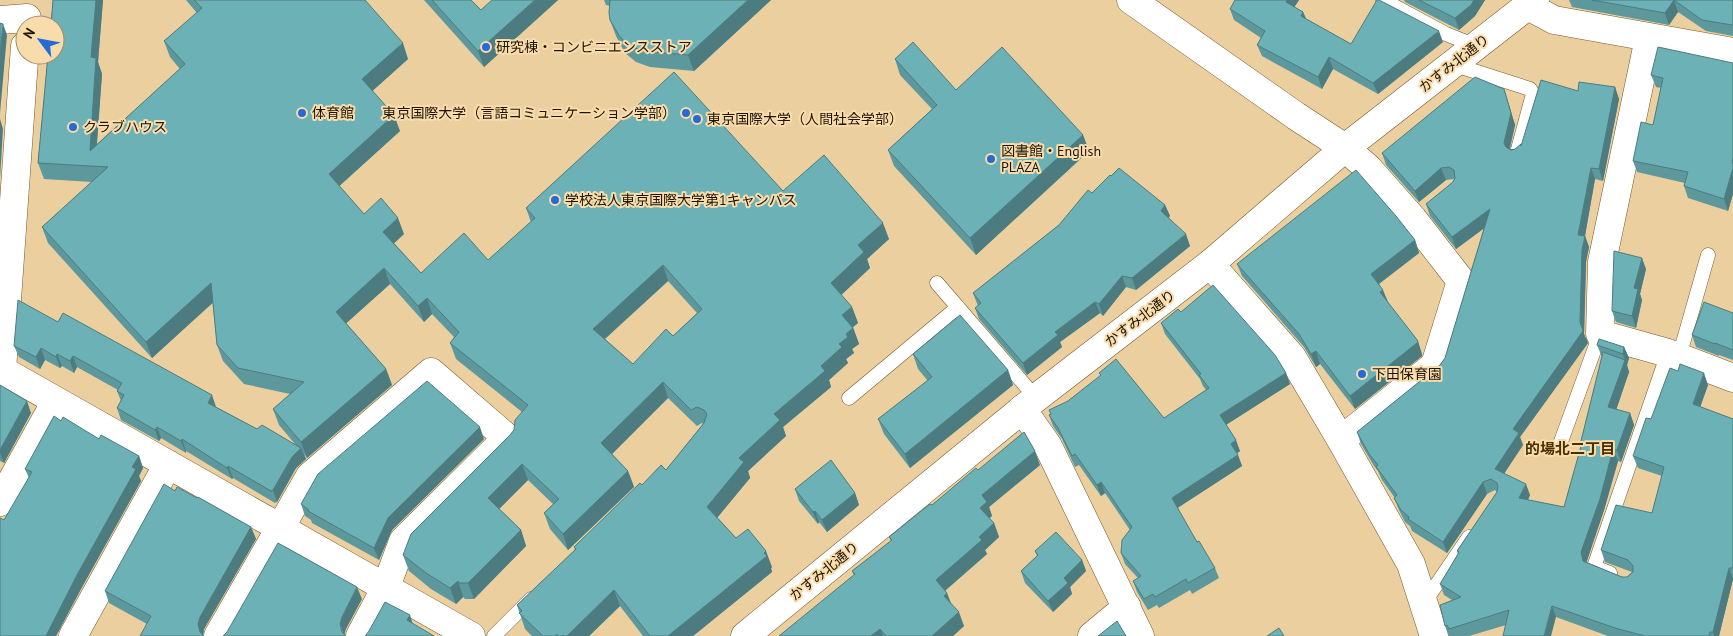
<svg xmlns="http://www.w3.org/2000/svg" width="1733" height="636" font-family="'PT Sans','Noto Sans JP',sans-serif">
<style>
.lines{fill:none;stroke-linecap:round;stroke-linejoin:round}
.service-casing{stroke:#72592c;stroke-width:15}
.minor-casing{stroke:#72592c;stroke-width:29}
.tertiary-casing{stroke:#72592c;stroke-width:29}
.service{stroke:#fff;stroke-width:14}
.minor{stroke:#fff;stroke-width:28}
.tertiary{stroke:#fff;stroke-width:28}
.wall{fill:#5d989c;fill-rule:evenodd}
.shaded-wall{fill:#4c7c7f}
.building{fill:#6cb1b5;stroke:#4c7c7f;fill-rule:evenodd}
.poi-dot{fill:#276ad7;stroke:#f9dcac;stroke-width:2}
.labels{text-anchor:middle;stroke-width:4;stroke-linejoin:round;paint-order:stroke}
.poi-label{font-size:14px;fill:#1f1403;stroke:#f9dcac;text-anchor:start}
.street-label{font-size:14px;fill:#1f1403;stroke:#f9dcac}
.neighbourhood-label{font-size:15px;font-weight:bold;fill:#472f00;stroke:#f9dcac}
</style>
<rect width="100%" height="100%" fill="#eccf9f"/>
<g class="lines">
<defs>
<path id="service" d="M 1383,0 L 1446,34 L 1476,46
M 1452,64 L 1530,89 L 1533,94 L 1517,153
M 937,283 L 1036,398
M 1679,357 L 1708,255
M 849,398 L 958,307
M 1559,447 L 1600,334
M 1610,573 L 1594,567 L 1668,353
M 1424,603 L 1469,537
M 494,636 L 531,599"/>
<path id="minor" d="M 1131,0 L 1296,116 L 1345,148 L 1368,168 L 1413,219 L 1461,281 L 1435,365 L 1341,440
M 1528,6 L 1554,20 L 1733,52
M 0,20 L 27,18
M 1649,38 L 1602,262 L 1600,334 L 1668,353 L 1733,378
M 1210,264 L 1292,357 L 1341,440 L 1411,564 L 1434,636
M 0,369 L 471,636
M 2,370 L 25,46
M 1022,409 L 1048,446 L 1140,636
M 0,502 L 56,401
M 73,636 L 168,464
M 218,636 L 310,476 L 431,372 L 505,436 L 505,440 L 403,541 L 386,587 L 360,636
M 1092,636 L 1127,607"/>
<path id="tertiary" d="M 745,636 L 1036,398 L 1210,264 L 1345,148 L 1535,0"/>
</defs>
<!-- service casing -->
<use href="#service" class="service-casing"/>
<!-- minor casing -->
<use href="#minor" class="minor-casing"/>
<!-- tertiary casing -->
<use href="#tertiary" class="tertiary-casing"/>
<!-- service -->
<use href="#service" class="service"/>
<!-- minor -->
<use href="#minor" class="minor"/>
<!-- tertiary -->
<use href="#tertiary" class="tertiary"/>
</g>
<!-- wall -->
<path class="wall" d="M 53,0 L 103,0 L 98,62 L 102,74 L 97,144 L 180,69 L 170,57 L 164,41 L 197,13 L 186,0 L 365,0 L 408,59 L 372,91 L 400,131 L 339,186 L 364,214 L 404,234 L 394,243 L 421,273 L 488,260 L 531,222 L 526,208 L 783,191 L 889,239 L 867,259 L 870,268 L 841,295 L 852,307 L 858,323 L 853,327 L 859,344 L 852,349 L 854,353 L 846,359 L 848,363 L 829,380 L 831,387 L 783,427 L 786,436 L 748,471 L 750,478 L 717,517 L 736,538 L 772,567 L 771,568 L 772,572 L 693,636 L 643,636 L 620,606 L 589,636 L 532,636 L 525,629 L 517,605 L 575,550 L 574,547 L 642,485 L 666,470 L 703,424 L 702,423 L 697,426 L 668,398 L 612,454 L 628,471 L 634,487 L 568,550 L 550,529 L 544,513 L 553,504 L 528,480 L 499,509 L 521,530 L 526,546 L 474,599 L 465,599 L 463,597 L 456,604 L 431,589 L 409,571 L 403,555 L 510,435 L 514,430 L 522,412 L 456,359 L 450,343 L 454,337 L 432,314 L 424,322 L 390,284 L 346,323 L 386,369 L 392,385 L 307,458 L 304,454 L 306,459 L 296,468 L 277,502 L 275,503 L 233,478 L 232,479 L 186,451 L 186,453 L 161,438 L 159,441 L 121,420 L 117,408 L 121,401 L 117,391 L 118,390 L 77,367 L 74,373 L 62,366 L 60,368 L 45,360 L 40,369 L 19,357 L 14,346 L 58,322 L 257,429 L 295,444 L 279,425 L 273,409 L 290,394 L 244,384 L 223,361 L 217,345 L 213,302 L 152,358 L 48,243 L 42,227 L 92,182 L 44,179 L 38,163 ZM 668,281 L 697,313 L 673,336 L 633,364 L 605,339 Z
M 424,0 L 471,0 L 481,10 L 492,0 L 558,0 L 484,67 Z
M 604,0 L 771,0 L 694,71 L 650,67 L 636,62 L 625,53 L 616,36 L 610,20 L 610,6 L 606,5 Z
M 1235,0 L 1299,0 L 1294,7 L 1303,12 L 1306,19 L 1351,44 L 1443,42 L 1378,94 L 1333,69 L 1322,89 L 1262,56 L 1257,45 L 1261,38 L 1234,20 L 1230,9 Z
M 1404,0 L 1485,0 L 1475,16 L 1459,30 L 1405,2 Z
M 1569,0 L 1733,0 L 1733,36 L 1706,31 L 1678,12 L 1669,25 L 1572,7 Z
M 895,59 L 956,90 L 1083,135 L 1089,151 L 976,255 L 894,166 L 888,150 L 932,109 L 900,75 Z
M 1733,63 L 1733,194 L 1728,211 L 1688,198 L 1684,186 L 1685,183 L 1637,172 L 1633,161 L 1653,125 L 1661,88 L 1656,87 L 1651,75 Z
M 1615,87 L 1619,99 L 1603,181 L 1595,179 L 1585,236 L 1589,247 L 1586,262 L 1584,334 L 1588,343 L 1520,437 L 1523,445 L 1504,474 L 1530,495 L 1528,500 L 1564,507 L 1581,447 L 1580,445 L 1602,357 L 1597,345 L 1624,347 L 1629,358 L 1627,365 L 1629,372 L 1616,410 L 1630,413 L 1634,425 L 1621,462 L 1618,461 L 1604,510 L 1586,562 L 1622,577 L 1627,577 L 1632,572 L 1605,562 L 1601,550 L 1652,513 L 1662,476 L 1638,468 L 1633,456 L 1651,419 L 1708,385 L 1700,407 L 1733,419 L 1733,579 L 1719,636 L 1608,636 L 1556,617 L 1506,625 L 1469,636 L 1449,636 L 1445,626 L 1452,600 L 1444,595 L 1440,584 L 1458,554 L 1457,551 L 1497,492 L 1495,490 L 1487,494 L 1447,553 L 1412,531 L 1410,526 L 1405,522 L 1399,510 L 1394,498 L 1395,498 L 1382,480 L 1378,471 L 1374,466 L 1361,444 L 1357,432 L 1440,365 L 1445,358 L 1484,228 L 1456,249 L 1430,216 L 1426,204 L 1453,182 L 1454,179 L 1446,180 L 1419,202 L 1386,165 L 1382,153 L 1504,89 L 1515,125 L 1510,149 L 1515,149 L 1521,146 L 1578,91 Z
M 1092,193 L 1165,205 L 1170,216 L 1168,218 L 1190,246 L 1136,290 L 1126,287 L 1103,316 L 1100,313 L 1060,342 L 1062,347 L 1027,375 L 979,319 L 975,308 L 978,306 L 973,293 L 1059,225 Z
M 1415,240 L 1419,253 L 1379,284 L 1388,302 L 1422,354 L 1422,356 L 1355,409 L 1320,364 L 1316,367 L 1304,347 L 1242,276 L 1237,264 Z
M 1646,269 L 1640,294 L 1642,300 L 1636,328 L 1616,322 L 1612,311 Z
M 1181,312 L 1286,373 L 1290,384 L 1226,425 L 1240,451 L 1237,453 L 1242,466 L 1177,508 L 1197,542 L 1215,568 L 1219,578 L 1192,594 L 1190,590 L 1159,608 L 1157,605 L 1148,610 L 1137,592 L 1133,581 L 1138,578 L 1125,564 L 1121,553 L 1130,530 L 1105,493 L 1101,496 L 1079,465 L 1075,467 L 1062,439 L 1053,426 L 1049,415 L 1101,376 L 1099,373 L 1164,418 L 1206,390 L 1203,386 L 1200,379 L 1165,334 L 1161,323 Z
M 1733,313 L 1733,360 L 1719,355 L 1719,356 L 1696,347 L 1692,335 Z
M 913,354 L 1008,370 L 1013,385 L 910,468 L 884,434 L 878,419 L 928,381 L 918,369 Z
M 0,385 L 31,413 L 4,463 L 0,461 Z
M 61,421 L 99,439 L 139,456 L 143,468 L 139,476 L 141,481 L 82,587 L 56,636 L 0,636 L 4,520 L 29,478 L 25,469 Z
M 484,439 L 392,530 L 379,560 L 312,523 L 311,520 L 305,516 L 301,504 Z
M 1040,465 L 989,507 L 992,516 L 989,518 L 994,523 L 999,537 L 985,550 L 987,554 L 945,591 L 947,593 L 951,603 L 964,626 L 953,636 L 779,636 L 854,576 L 852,571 L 891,541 L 889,537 L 978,470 Z
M 795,489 L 855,493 L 859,505 L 827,532 L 819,522 L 818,524 L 799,501 Z
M 175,491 L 251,527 L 256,539 L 204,629 L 203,635 L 147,624 L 109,603 L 105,591 Z
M 1035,551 L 1082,560 L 1086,571 L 1070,587 L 1072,594 L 1053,612 L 1025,583 L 1021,571 L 1037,556 Z"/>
<!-- shaded-wall -->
<path class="shaded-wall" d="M 96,0 L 103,0 L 98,62 L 102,74 L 95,167 L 90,151 L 91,57 Z
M 535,0 L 558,0 L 484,67 L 478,51 Z
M 748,0 L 771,0 L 694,71 L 688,55 Z
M 1287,0 L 1299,0 L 1290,14 L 1286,2 Z
M 1474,0 L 1485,0 L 1475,16 L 1459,30 L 1455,18 Z
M 1674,0 L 1678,12 L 1669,25 L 1665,13 Z
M 1303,12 L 1308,23 L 1301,16 Z
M 3,24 L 7,35 L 0,113 L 0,55 Z
M 1439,31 L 1443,42 L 1378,94 L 1373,83 Z
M 403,43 L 408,59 L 368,95 L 362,79 Z
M 1329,57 L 1333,69 L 1322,89 L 1318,77 Z
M 1615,87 L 1619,99 L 1603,181 L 1599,169 Z
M 1504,89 L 1515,125 L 1508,155 L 1504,143 Z
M 394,115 L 400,131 L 335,190 L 329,174 Z
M 0,119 L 3,129 L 0,178 Z
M 1083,135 L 1089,151 L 976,255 L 970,238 Z
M 1441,168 L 1446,180 L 1419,202 L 1415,191 Z
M 1591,168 L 1595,179 L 1583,247 L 1578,235 Z
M 1733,168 L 1733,194 L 1728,211 L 1724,199 Z
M 1165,205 L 1170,216 L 1165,222 L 1161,211 Z
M 1490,209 L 1494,221 L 1456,249 L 1452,237 Z
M 398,218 L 404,234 L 389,248 L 383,232 Z
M 883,223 L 889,239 L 867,259 L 870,268 L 837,299 L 831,283 L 858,245 Z
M 1186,234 L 1190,246 L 1136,290 L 1132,278 Z
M 1585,236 L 1589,247 L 1586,262 L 1584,334 L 1588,343 L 1520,437 L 1523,445 L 1499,481 L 1495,469 L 1513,429 L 1580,322 L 1582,250 Z
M 1415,240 L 1419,253 L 1376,286 L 1371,274 Z
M 1642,258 L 1646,269 L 1640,294 L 1642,300 L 1636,328 L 1632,316 L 1634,288 Z
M 663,265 L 668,281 L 598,345 L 593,329 Z
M 384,268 L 390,284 L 341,328 L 336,312 Z
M 1122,276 L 1126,287 L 1103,316 L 1099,304 Z
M 211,283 L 217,299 L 152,358 L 146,342 Z
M 1383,290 L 1388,302 L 1380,292 Z
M 427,298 L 432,314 L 424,322 L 418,306 Z
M 1095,302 L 1100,313 L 1060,342 L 1062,347 L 1027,375 L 1023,363 L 1055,332 Z
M 852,307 L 858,323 L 848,331 L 842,315 Z
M 853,328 L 859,344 L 852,349 L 854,353 L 846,359 L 848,363 L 829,380 L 831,387 L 783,427 L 786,436 L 748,471 L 750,478 L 713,523 L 707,507 L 739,458 L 774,414 L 821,366 L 839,344 L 846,334 Z
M 1418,341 L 1422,354 L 1422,356 L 1355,409 L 1350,396 Z
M 1624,347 L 1629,358 L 1627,365 L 1629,372 L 1613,419 L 1608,407 L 1625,360 L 1623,354 Z
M 41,348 L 45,360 L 40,369 L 36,357 Z
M 1316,351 L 1320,364 L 1316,367 L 1311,354 Z
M 57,354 L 62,366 L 60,368 L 56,357 Z
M 73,356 L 77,367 L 74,373 L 70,361 Z
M 386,369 L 392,385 L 307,458 L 301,442 Z
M 1008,370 L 1013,385 L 910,468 L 905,454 Z
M 1286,373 L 1290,384 L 1224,426 L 1220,415 Z
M 1704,373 L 1708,385 L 1697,416 L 1693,404 Z
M 663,382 L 668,398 L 607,459 L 601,443 Z
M 212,395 L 216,407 L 208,403 Z
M 27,401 L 31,413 L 4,463 L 0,453 L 0,450 Z
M 1630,413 L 1634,425 L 1621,462 L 1617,450 Z
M 157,427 L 161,438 L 159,441 L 155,430 Z
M 480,427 L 484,439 L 392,530 L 379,560 L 374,548 L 388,518 Z
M 182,439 L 186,451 L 186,453 L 181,441 Z
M 1236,440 L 1240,451 L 1235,455 L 1231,444 Z
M 301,448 L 306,459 L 296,468 L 277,502 L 273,490 L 292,457 Z
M 1613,449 L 1618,461 L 1604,510 L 1586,564 L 1583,561 L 1581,552 Z
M 1035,451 L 1040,465 L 989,507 L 992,516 L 985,522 L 980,508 L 982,495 Z
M 1238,455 L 1242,466 L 1176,509 L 1172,498 Z
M 139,456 L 143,468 L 139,476 L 141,481 L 82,587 L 56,636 L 46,636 L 132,467 Z
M 522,464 L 528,480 L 494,514 L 488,498 Z
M 228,466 L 233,478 L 232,479 L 227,468 Z
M 628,471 L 634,487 L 568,550 L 563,534 Z
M 1101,482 L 1105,493 L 1101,496 L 1097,485 Z
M 1483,482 L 1487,494 L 1447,553 L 1443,542 Z
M 1526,484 L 1530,495 L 1523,510 L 1519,498 Z
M 855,493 L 859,505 L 827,532 L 822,520 Z
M 815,511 L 819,522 L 818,524 L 813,512 Z
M 994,523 L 999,537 L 985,550 L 987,554 L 941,594 L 936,580 L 979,537 Z
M 251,527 L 256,539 L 204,629 L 203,636 L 202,636 L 198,624 L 200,617 Z
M 521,530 L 526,546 L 474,599 L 468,583 Z
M 766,551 L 772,567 L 771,568 L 772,572 L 693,636 L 668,636 Z
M 1082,560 L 1086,571 L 1070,587 L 1072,594 L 1053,612 L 1048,601 L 1064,578 Z
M 1729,568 L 1733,579 L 1719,636 L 1714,636 L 1713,632 Z
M 458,581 L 463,597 L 456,604 L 450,588 Z
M 357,587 L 362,599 L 346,629 L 344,636 L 340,624 L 342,617 Z
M 614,590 L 620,606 L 589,636 L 567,636 Z
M 947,593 L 952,607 L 944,596 Z
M 1552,606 L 1556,617 L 1551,636 L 1544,636 Z
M 959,612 L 964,626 L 953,636 L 932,636 Z
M 410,615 L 414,628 L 407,620 Z
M 880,629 L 883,636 L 871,636 Z"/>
<!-- building -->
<path class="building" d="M 53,0 L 96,0 L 91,57 L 96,58 L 90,151 L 185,64 L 164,41 L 202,8 L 194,0 L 365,0 L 403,43 L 362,79 L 394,115 L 329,174 L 364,214 L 381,198 L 398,218 L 383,232 L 421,273 L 464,233 L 488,260 L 535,218 L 526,208 L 674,72 L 783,191 L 824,155 L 883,223 L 858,245 L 864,252 L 831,283 L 852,307 L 842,315 L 853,328 L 846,334 L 848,337 L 839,344 L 842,347 L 821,366 L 825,371 L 774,414 L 780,420 L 739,458 L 744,462 L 707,507 L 736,538 L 748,529 L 766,551 L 764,553 L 767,556 L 668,636 L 650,636 L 614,590 L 567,636 L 564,636 L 563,635 L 562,636 L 558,636 L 557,634 L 555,636 L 543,636 L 519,613 L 522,611 L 517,605 L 576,549 L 574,547 L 640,483 L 642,485 L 661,465 L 666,470 L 704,423 L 707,414 L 704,410 L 697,407 L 691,410 L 663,382 L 601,443 L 628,471 L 563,534 L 544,513 L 559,499 L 522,464 L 488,498 L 521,530 L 468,583 L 460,583 L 458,581 L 450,588 L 426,573 L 403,555 L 411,534 L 510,435 L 514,430 L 515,420 L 528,405 L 450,343 L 459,332 L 427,298 L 418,306 L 384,268 L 336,312 L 386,369 L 301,442 L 273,409 L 304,382 L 238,368 L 217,345 L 211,283 L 146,342 L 42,227 L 108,167 L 38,163 L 48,55 L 55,55 L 55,25 L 51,25 ZM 663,265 L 702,309 L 673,336 L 666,329 L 633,364 L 593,329 Z
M 432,0 L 471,0 L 481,10 L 492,0 L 535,0 L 478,51 Z
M 610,0 L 748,0 L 688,55 L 644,51 L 630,46 L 620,37 L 610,20 L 609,13 Z
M 1235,0 L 1287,0 L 1286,2 L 1303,12 L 1301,16 L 1351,44 L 1377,0 L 1379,0 L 1439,31 L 1373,83 L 1329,57 L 1318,77 L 1257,45 L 1265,31 L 1230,9 Z
M 1419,0 L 1474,0 L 1471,5 L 1455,18 Z
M 1592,0 L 1733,0 L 1733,26 L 1732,25 L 1702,20 L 1674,0 L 1665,13 Z
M 0,23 L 3,24 L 0,55 Z
M 913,42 L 956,90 L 1002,47 L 1083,135 L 970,238 L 888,150 L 937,105 L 895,59 Z
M 1658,47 L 1733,63 L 1733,157 L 1732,163 L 1733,163 L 1733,168 L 1724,199 L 1684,186 L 1688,172 L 1633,161 L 1641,122 L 1653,125 L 1663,78 L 1651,75 Z
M 1475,77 L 1504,89 L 1511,113 L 1504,143 L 1506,147 L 1511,150 L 1515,149 L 1521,144 L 1521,146 L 1541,80 L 1578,91 L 1579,82 L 1615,87 L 1599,169 L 1591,168 L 1578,235 L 1585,236 L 1582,250 L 1580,322 L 1583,331 L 1513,429 L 1519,433 L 1495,469 L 1526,484 L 1519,498 L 1564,507 L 1581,446 L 1580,445 L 1603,352 L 1625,360 L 1608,407 L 1630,413 L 1617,450 L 1613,449 L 1600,499 L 1581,552 L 1583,561 L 1622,577 L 1627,577 L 1633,572 L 1633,566 L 1628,560 L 1601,550 L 1616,505 L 1652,513 L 1664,467 L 1633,456 L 1646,418 L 1651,419 L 1670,368 L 1678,371 L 1680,364 L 1704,373 L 1693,404 L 1733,419 L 1733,568 L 1729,568 L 1713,632 L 1710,632 L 1709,636 L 1645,636 L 1615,628 L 1552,606 L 1544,636 L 1503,636 L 1509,610 L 1449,629 L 1447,625 L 1445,626 L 1440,605 L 1461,597 L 1440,584 L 1458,554 L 1459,552 L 1457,551 L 1497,492 L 1498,487 L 1497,483 L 1491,479 L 1483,482 L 1443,542 L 1408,519 L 1409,517 L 1401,510 L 1394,498 L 1397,495 L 1377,468 L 1376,466 L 1378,465 L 1369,454 L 1357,432 L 1440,365 L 1445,358 L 1490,209 L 1452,237 L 1426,204 L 1453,182 L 1455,178 L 1454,170 L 1449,167 L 1441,168 L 1415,191 L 1382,153 Z
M 1119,168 L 1165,205 L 1161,211 L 1186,234 L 1132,278 L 1122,276 L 1099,304 L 1095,302 L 1055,332 L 1058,335 L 1023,363 L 975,308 L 981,303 L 973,293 L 1059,225 L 1088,190 L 1092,193 L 1110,175 L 1111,176 Z
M 1356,170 L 1396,216 L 1415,240 L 1371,274 L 1383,290 L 1380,292 L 1418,341 L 1417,343 L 1350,396 L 1316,351 L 1311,354 L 1299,334 L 1237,264 Z
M 1614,251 L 1642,258 L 1634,288 L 1638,289 L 1632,316 L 1612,311 Z
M 1213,285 L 1275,355 L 1286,373 L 1220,415 L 1236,440 L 1231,444 L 1238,455 L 1172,498 L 1197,542 L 1199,541 L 1215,568 L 1188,583 L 1186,579 L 1155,597 L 1153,594 L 1144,599 L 1133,581 L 1141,576 L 1121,553 L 1122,540 L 1132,527 L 1101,482 L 1097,485 L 1075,454 L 1072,456 L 1058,428 L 1049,415 L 1051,414 L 1049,410 L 1068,401 L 1101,375 L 1099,373 L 1116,359 L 1164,418 L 1209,388 L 1199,375 L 1201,374 L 1161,323 L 1178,309 L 1181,312 Z
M 18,300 L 58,322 L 63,313 L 212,395 L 208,403 L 257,429 L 262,425 L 301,448 L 292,457 L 273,490 L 271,491 L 228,466 L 227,468 L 182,439 L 181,441 L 157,427 L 155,430 L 117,408 L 124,395 L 117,391 L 122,383 L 73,356 L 70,361 L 57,354 L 56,357 L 41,348 L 36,357 L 14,346 Z
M 1704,302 L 1733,313 L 1733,350 L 1715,343 L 1715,344 L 1692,335 Z
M 960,315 L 1008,370 L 905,454 L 878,419 L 932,377 L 913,354 Z
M 1599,339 L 1624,347 L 1623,354 L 1597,345 Z
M 427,381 L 480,427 L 388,518 L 374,548 L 308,511 L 309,510 L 301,504 L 318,474 Z
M 0,385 L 27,401 L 0,450 Z
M 54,416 L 61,421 L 63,417 L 99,439 L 101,435 L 139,456 L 132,467 L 136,469 L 77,575 L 46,636 L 0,636 L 0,518 L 4,520 L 32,472 L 25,469 Z
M 1024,432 L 1035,451 L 982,495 L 987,502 L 980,508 L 994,523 L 979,537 L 982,540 L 936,580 L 947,593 L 944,596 L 959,612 L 932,636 L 886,636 L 880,629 L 871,636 L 779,636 L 855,574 L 852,571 L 892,540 L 889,537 L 930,504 L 932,505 L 976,468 L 978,470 Z
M 831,460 L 855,493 L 822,520 L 815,511 L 813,512 L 795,489 Z
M 164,484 L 175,491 L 177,487 L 197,498 L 198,497 L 251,527 L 200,617 L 198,624 L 200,632 L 204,636 L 140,636 L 151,616 L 105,591 Z
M 1056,532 L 1082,560 L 1064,578 L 1068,583 L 1048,601 L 1021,571 L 1038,555 L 1035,551 Z
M 278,543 L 357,587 L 342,617 L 340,624 L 342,632 L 346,636 L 223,636 L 227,632 Z
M 385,602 L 410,615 L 407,620 L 434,636 L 365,636 L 369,631 Z
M 1117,621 L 1126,636 L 1098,636 Z
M 1279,628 L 1284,636 L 1267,636 Z"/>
<!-- markers -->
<g class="poi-dot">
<circle cx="486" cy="47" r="5"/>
<circle cx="302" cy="113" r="5"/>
<circle cx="686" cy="113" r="5"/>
<circle cx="697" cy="119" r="5"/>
<circle cx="73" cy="127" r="5"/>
<circle cx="991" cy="159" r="5"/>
<circle cx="555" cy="200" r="5"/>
<circle cx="1362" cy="374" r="5"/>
</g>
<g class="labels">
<!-- poi labels -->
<g class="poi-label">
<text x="496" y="52">研究棟・コンビニエンスストア</text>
<text x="312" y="118">体育館</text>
<text x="676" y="118" text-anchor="end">東京国際大学（言語コミュニケーション学部）</text>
<text x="707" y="124">東京国際大学（人間社会学部）</text>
<text x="83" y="132">クラブハウス</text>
<text x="1001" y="156">図書館・English<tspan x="1001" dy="16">PLAZA</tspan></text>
<text x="565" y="205">学校法人東京国際大学第1キャンパス</text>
<text x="1372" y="379">下田保育園</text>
</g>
<!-- street labels -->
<g class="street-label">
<text transform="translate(1454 63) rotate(-38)" y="5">かすみ北通り</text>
<text transform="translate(1140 318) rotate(-37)" y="5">かすみ北通り</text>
<text transform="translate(824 571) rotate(-39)" y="5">かすみ北通り</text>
</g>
<!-- neighbourhood labels -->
<g class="neighbourhood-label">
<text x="1570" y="454">的場北二丁目</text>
</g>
</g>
<!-- north arrow -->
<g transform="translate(40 40) rotate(302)"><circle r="24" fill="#f9dcac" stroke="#a28c68"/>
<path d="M0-4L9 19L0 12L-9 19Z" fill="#276ad7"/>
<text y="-8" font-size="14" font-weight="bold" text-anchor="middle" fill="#1f1403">N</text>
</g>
</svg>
